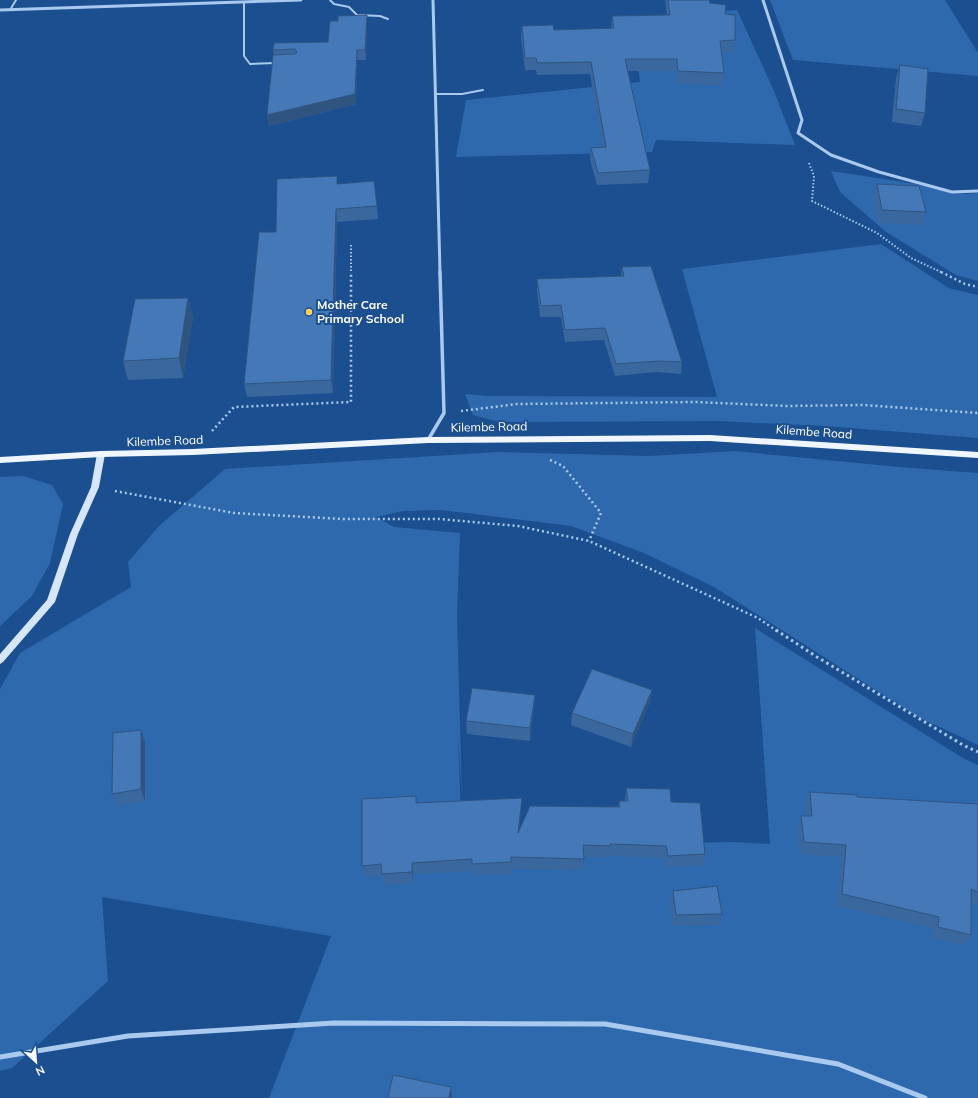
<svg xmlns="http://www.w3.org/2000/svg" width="978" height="1098" font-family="Mulish,sans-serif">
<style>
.green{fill:#2e69ad}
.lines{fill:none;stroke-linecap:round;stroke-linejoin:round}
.path-far2{stroke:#a9c9ee;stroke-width:2;stroke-dasharray:1.5 2;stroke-linecap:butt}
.path-far1{stroke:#a9c9ee;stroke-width:2.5;stroke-dasharray:2 3;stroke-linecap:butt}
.path{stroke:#a9c9ee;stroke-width:3;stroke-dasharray:2.5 3.5;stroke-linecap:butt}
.lane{stroke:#a9c9ee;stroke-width:2}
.street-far2{stroke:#a9c9ee;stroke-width:3}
.street-far1{stroke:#a9c9ee;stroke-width:3.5}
.street{stroke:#a9c9ee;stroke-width:5}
.secondary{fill:#d6e6fa;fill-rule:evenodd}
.primary{fill:#f0f6ff;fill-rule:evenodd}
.wall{fill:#3a679d}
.shaded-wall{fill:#305480}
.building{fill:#4478b7;stroke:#305480}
.poi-dot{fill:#ffd166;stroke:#1b4f8f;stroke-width:1.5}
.labels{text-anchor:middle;stroke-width:4;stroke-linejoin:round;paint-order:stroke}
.poi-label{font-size:12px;font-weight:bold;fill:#fff;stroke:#1b4f8f;text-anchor:start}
.street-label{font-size:12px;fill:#fff;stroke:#1b4f8f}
</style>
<rect width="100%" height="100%" fill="#1b4f8f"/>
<!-- green -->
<path class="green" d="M 770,0 L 945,0 L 978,53 L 978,76 L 793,60 Z
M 737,10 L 774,91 L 795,145 L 656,140 L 652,152 L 456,157 L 466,100 L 640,82 L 632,17 Z
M 831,171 L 910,183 L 965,194 L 978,193 L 978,281 L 956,275 L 886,232 L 840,192 Z
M 881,244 L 949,288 L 978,295 L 978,438 L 824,426 L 717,421 L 499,422 L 473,415 L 465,394 L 489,396 L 717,397 L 682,269 Z
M 735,451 L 899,467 L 978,473 L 978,745 L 918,717 L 714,587 L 644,553 L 571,526 L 441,510 L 403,511 L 376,517 L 394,527 L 460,533 L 457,616 L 462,798 L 458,734 L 462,848 L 732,842 L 770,844 L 755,628 L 963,758 L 978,765 L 978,1098 L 269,1098 L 331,936 L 102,897 L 108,981 L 12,1068 L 0,1071 L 0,689 L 20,653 L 131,587 L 128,562 L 159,526 L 225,469 L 498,452 L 649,456 Z
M 23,476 L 52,485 L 63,504 L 50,563 L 32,596 L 0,626 L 0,477 Z"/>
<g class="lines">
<!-- path-far2 -->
<path class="path-far2" d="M 809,163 L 814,176 L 812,201 L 877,233 L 911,258 L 943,273
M 351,245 L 351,273"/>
<!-- path-far1 -->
<path class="path-far1" d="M 941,272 L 965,284 L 978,287
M 461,411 L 517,404 L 696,402 L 786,406 L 863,405 L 978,413
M 212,431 L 234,407 L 351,402 L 351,272
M 550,460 L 563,466 L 601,513 L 589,541
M 115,491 L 234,513 L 343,519 L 439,519 L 518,526 L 589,541 L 758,618 L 777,631"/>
<!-- path -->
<path class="path" d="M 776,630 L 817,657 L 963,745 L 978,752"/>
<!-- lane -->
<path class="lane" d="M 330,0 L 334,4 L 349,7 L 357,15 L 380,16 L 388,19
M 244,3 L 244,56 L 250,64 L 275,63
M 10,10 L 16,0
M 436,94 L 462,94 L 483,90"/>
<!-- street-far2 -->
<path class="street-far2" d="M 433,0 L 440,273
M 763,0 L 802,120 L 798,133 L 831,155 L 879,172 L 952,192 L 978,191
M 0,10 L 301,0"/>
<!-- street-far1 -->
<path class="street-far1" d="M 428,440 L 444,413 L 440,272"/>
<!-- street -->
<path class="street" d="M 0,1057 L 128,1036 L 334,1023 L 605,1024 L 838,1064 L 925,1098"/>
<!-- secondary -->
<path class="secondary" d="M 101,451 L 105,454 L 99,487 L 78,534 L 55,602 L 3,662 L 0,664 L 0,654 L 47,600 L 70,534 L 91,487 L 97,454 Z"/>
<!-- primary -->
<path class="primary" d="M 710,435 L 978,452 L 978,458 L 710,441 L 428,443 L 193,455 L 101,457 L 0,463 L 0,457 L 101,451 L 193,449 L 428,437 Z"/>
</g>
<!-- wall -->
<path class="wall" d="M 665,0 L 709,0 L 710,3 L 725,14 L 735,40 L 734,52 L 722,53 L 724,73 L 722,85 L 677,84 L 676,71 L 628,71 L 650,170 L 648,183 L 597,185 L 590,160 L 591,148 L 603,147 L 590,74 L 537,75 L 536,70 L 525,70 L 521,37 L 522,26 L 554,30 L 611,29 L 612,16 L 667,15 Z
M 367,25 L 366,60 L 357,60 L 356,104 L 269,126 L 267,115 L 274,55 L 273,50 L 328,42 Z
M 900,65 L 925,113 L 921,126 L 892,122 L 896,78 Z
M 338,184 L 377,206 L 378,219 L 337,222 L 333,393 L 247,397 L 244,384 L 276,232 Z
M 877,184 L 926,212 L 922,225 L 878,223 L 873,197 Z
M 622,267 L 682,362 L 681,374 L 657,372 L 615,376 L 604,340 L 565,342 L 561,317 L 540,317 L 537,291 L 537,279 L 621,276 Z
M 188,298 L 193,317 L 183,378 L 128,380 L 123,361 Z
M 652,690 L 650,702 L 631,747 L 571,725 L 572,713 Z
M 535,695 L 534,707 L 530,741 L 467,734 L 466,721 Z
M 145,742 L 145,801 L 118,806 L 112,794 Z
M 626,788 L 671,802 L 705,854 L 702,866 L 665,867 L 664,858 L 609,856 L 608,857 L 584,857 L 583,870 L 511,869 L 511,874 L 472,875 L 472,871 L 413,874 L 413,883 L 383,885 L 382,876 L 364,877 L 362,866 L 417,803 L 522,798 L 521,810 L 519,830 L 618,807 L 619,801 L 625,801 Z
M 810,792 L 857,797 L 978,806 L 978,906 L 971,903 L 971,935 L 963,945 L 931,938 L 932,928 L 837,906 L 841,857 L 800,854 L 797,827 L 801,816 L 806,816 L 805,804 Z
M 673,891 L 722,914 L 718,925 L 673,926 L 670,902 Z"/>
<!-- shaded-wall -->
<path class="shaded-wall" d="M 367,15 L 367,25 L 366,60 L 365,50 Z
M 357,50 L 357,60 L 356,104 L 269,126 L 267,115 Z
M 336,209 L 337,222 L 333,393 L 331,380 Z
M 188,298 L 193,317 L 183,378 L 179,358 Z
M 652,690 L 650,702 L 631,747 L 633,734 Z
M 535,695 L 534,707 L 530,741 L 530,728 Z
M 141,730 L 145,742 L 145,801 L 141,789 Z
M 522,798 L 521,810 L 517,845 L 518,833 Z
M 412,863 L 413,874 L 413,883 L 412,872 Z
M 451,1087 L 452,1098 L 449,1098 Z"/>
<!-- building -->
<path class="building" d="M 668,0 L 709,0 L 710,3 L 726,5 L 725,14 L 735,15 L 735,40 L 720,41 L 724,73 L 678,71 L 677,59 L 625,59 L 650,170 L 598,173 L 591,148 L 606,147 L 591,62 L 537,63 L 536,58 L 525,58 L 522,26 L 553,25 L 554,30 L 614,28 L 612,16 L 670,15 Z
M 367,15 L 365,50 L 357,50 L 355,94 L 267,115 L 273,55 L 295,54 L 297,52 L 295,49 L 273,50 L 274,43 L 328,42 L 330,21 L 338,21 L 338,16 Z
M 900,65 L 928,69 L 925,113 L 896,109 Z
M 337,176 L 337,184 L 374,181 L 377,206 L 336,209 L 331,380 L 244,384 L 259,232 L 276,232 L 277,179 Z
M 877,184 L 919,186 L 926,212 L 882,210 Z
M 651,266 L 682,362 L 659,361 L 616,364 L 605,328 L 565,330 L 561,305 L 541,306 L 537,279 L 624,276 L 622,267 Z
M 188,298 L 179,358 L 123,361 L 135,299 Z
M 592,669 L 652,690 L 633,734 L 572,713 Z
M 472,688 L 535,695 L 530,728 L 466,721 Z
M 141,730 L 141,789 L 112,794 L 113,733 Z
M 626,788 L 670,789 L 671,802 L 700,803 L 705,854 L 668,856 L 666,846 L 610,844 L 610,846 L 583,845 L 584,859 L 511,857 L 511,862 L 472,864 L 472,859 L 412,863 L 412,872 L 382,874 L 381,864 L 362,866 L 362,799 L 416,796 L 416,803 L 522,798 L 518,833 L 530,806 L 620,807 L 619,801 L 628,801 Z
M 810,792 L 857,795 L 857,797 L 978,804 L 978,892 L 971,889 L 971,935 L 938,927 L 939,917 L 842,894 L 846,845 L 804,842 L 801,816 L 812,816 Z
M 717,886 L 722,914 L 676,915 L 673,891 Z
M 393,1075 L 451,1087 L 449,1098 L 388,1098 Z"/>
<!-- markers -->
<circle class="poi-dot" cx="309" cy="312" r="4"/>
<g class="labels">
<!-- poi labels -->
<g class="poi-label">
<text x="317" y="309">Mother Care<tspan x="317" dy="14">Primary School</tspan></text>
</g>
<!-- street labels -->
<g class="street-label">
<text transform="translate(489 427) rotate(-1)" y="4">Kilembe Road</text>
<text transform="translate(814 432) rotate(4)" y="4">Kilembe Road</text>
<text transform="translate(165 441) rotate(-2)" y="4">Kilembe Road</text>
</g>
</g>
<!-- north arrow -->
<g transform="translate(36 1062) rotate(154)" stroke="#1b4f8f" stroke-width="3" paint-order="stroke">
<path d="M0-3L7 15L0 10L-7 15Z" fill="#ffffff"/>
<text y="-6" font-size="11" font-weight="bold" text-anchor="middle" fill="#ffffff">N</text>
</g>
</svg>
